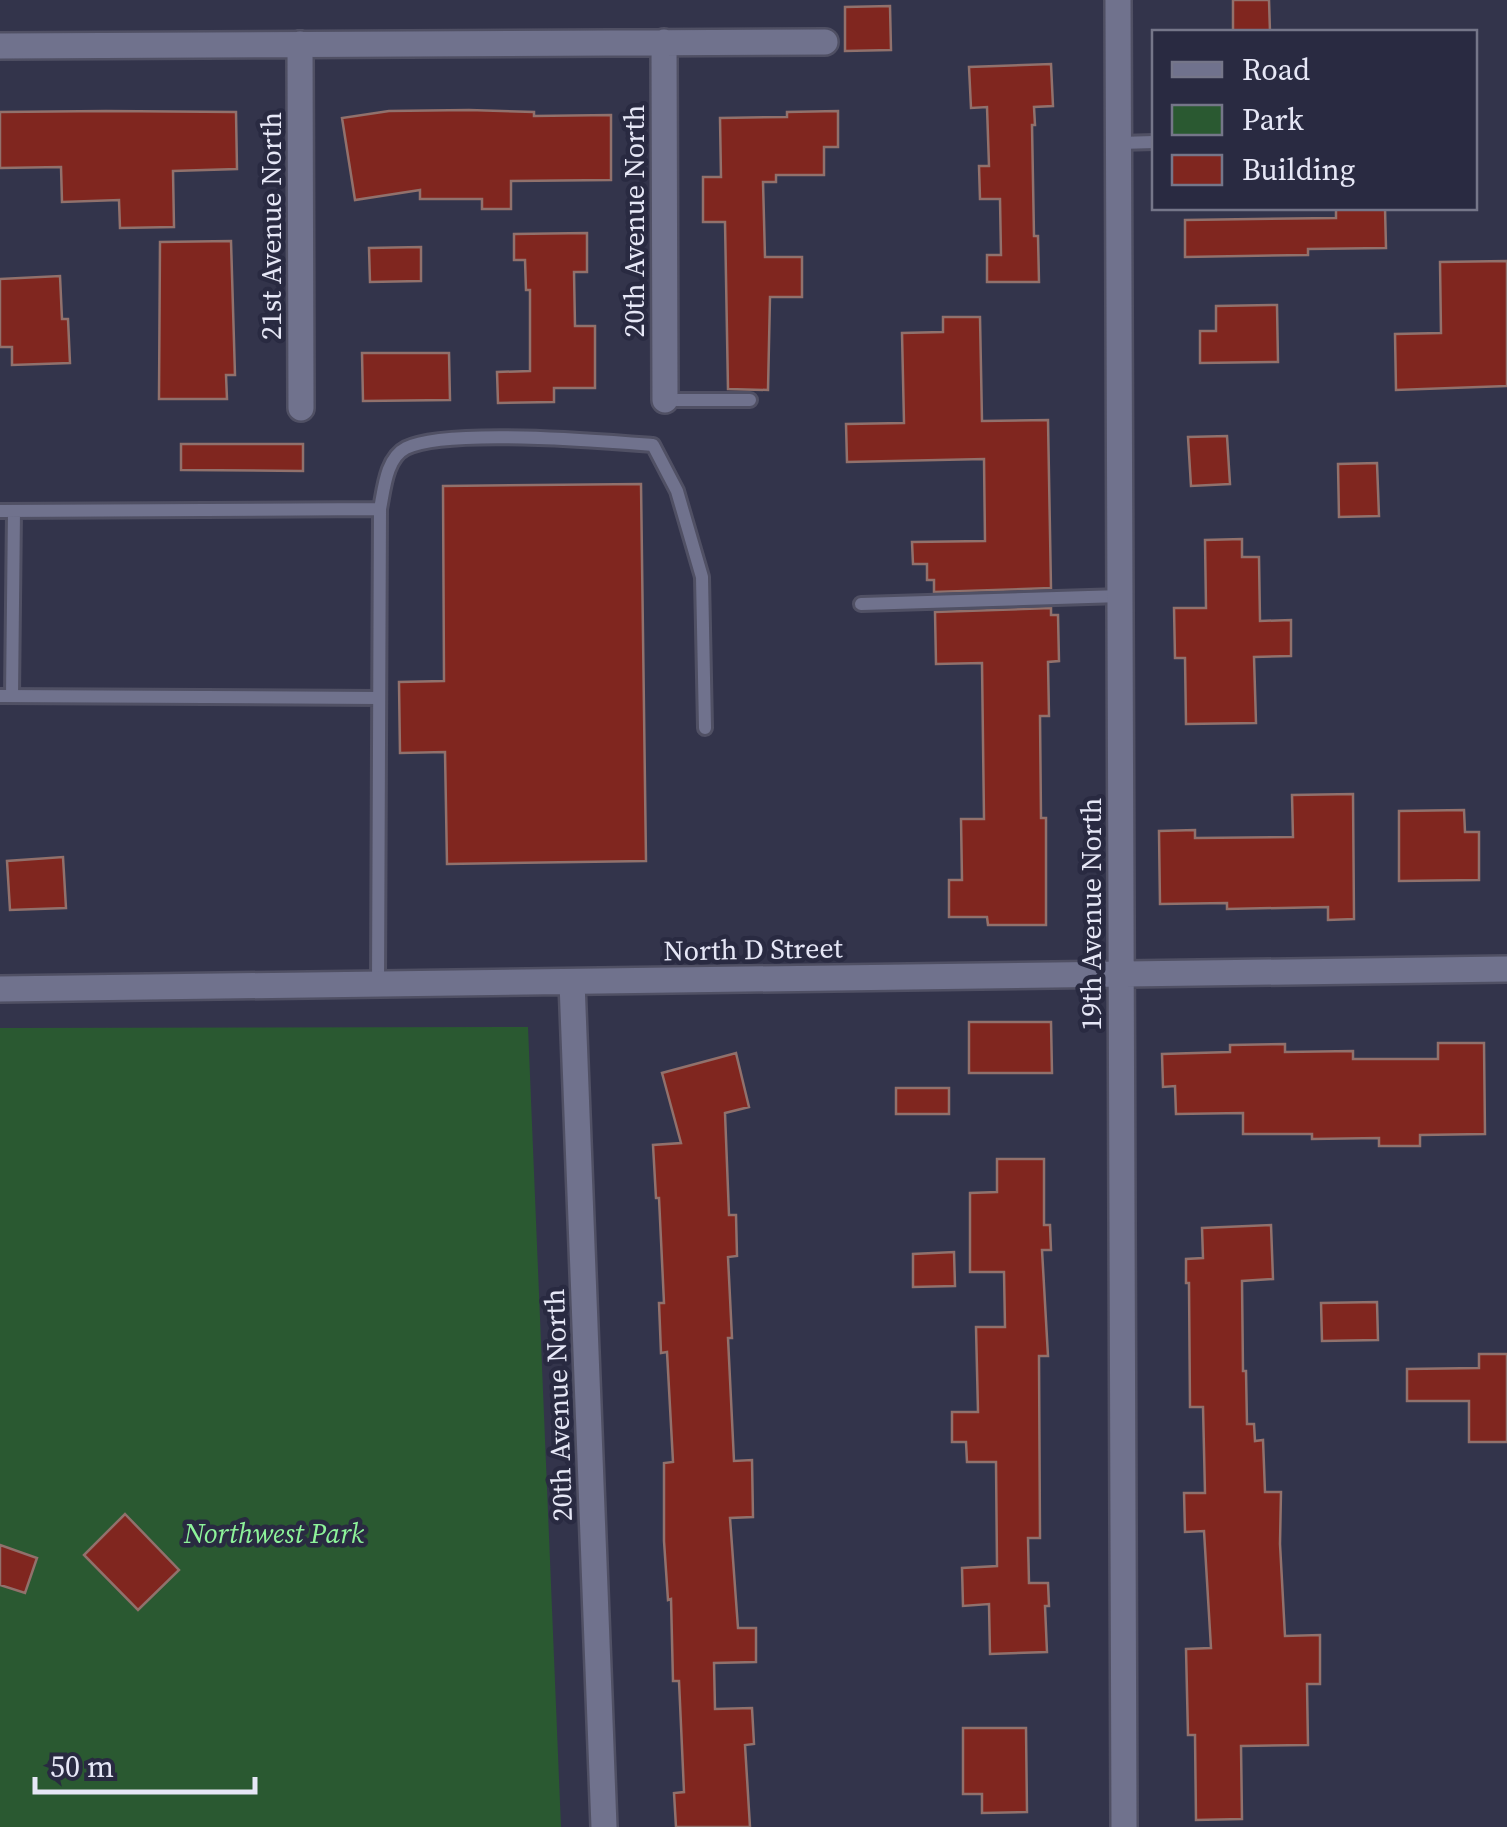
<svg xmlns="http://www.w3.org/2000/svg" width="1507" height="1827" font-family="'Source Serif 4',serif">
<style>
.green{fill:#2a5931}
.building{fill:#80261f;stroke:#91716c;stroke-width:2.5}
.lines{fill:none;stroke-linecap:round;stroke-linejoin:round}
.lane-casing{stroke:#505064;stroke-width:18}
.street-casing{stroke:#505064;stroke-width:30}
.lane{stroke:#70728d;stroke-width:12}
.street{stroke:#70728d;stroke-width:25}
.labels{text-anchor:middle;stroke-width:9;stroke-linejoin:round;paint-order:stroke}
.street-label{font-size:28px;fill:#e6e7f6;stroke:#292a41}
.park-label{font-size:28px;font-style:italic;fill:#8df39a;stroke:#292a41}
</style>
<rect width="100%" height="100%" fill="#33344b"/>
<!-- green -->
<path class="green" d="M 528,1027 L 561,1827 L 0,1827 L 0,1028 Z"/>
<!-- building -->
<path class="building" d="M 1233,0 L 1269,0 L 1270,32 L 1233,32 Z
M 890,6 L 891,50 L 845,51 L 845,7 Z
M 1051,64 L 1053,106 L 1034,107 L 1035,125 L 1032,125 L 1034,236 L 1038,236 L 1039,282 L 987,282 L 987,255 L 1001,255 L 1000,199 L 980,199 L 979,166 L 989,166 L 987,107 L 971,108 L 969,67 Z
M 469,110 L 534,112 L 534,116 L 611,115 L 611,180 L 511,181 L 511,209 L 482,209 L 482,199 L 420,199 L 420,190 L 355,200 L 342,118 L 389,111 Z
M 106,111 L 236,112 L 237,169 L 173,171 L 174,227 L 120,228 L 119,200 L 62,202 L 61,167 L 0,168 L 0,112 Z
M 838,111 L 838,147 L 824,147 L 824,175 L 776,175 L 776,182 L 763,182 L 765,257 L 802,257 L 802,297 L 770,297 L 768,390 L 728,389 L 725,222 L 703,222 L 703,177 L 721,177 L 720,118 L 787,117 L 787,112 Z
M 1336,208 L 1385,208 L 1386,248 L 1308,249 L 1308,255 L 1185,257 L 1185,220 L 1336,218 Z
M 587,233 L 587,272 L 574,272 L 575,326 L 595,326 L 595,388 L 554,388 L 554,402 L 498,403 L 497,372 L 530,371 L 530,290 L 526,290 L 525,260 L 514,260 L 514,234 Z
M 231,241 L 235,375 L 226,375 L 227,399 L 159,399 L 160,242 Z
M 421,247 L 421,281 L 370,282 L 369,248 Z
M 1507,261 L 1507,386 L 1396,390 L 1395,334 L 1441,333 L 1440,262 Z
M 60,276 L 62,319 L 68,319 L 70,363 L 12,365 L 12,347 L 0,347 L 0,279 Z
M 1277,305 L 1278,362 L 1200,363 L 1200,331 L 1216,331 L 1216,306 Z
M 943,317 L 980,317 L 982,421 L 1048,420 L 1051,588 L 934,592 L 934,580 L 927,580 L 927,564 L 913,564 L 912,542 L 985,541 L 984,459 L 847,462 L 846,424 L 904,423 L 902,333 L 943,332 Z
M 362,353 L 449,353 L 450,400 L 363,401 Z
M 1227,436 L 1230,484 L 1191,486 L 1188,437 Z
M 181,444 L 303,444 L 303,471 L 181,470 Z
M 1377,463 L 1379,516 L 1339,517 L 1338,464 Z
M 641,484 L 646,861 L 447,864 L 445,752 L 400,753 L 399,682 L 444,681 L 443,486 Z
M 1242,539 L 1242,557 L 1259,557 L 1260,621 L 1291,620 L 1291,656 L 1254,657 L 1256,723 L 1186,724 L 1185,658 L 1175,658 L 1174,608 L 1206,608 L 1205,540 Z
M 1051,608 L 1051,615 L 1058,615 L 1059,661 L 1048,662 L 1049,716 L 1040,716 L 1041,818 L 1046,818 L 1046,925 L 988,925 L 987,917 L 949,917 L 949,880 L 962,880 L 961,819 L 984,819 L 982,663 L 936,664 L 935,612 Z
M 1353,794 L 1354,919 L 1328,920 L 1328,907 L 1227,909 L 1227,903 L 1160,904 L 1159,831 L 1195,830 L 1195,838 L 1293,837 L 1292,795 Z
M 1464,810 L 1465,832 L 1479,832 L 1479,880 L 1399,881 L 1399,811 Z
M 63,857 L 66,908 L 10,910 L 7,861 Z
M 969,1022 L 1051,1022 L 1052,1073 L 969,1073 Z
M 1438,1043 L 1484,1043 L 1485,1134 L 1420,1135 L 1420,1146 L 1379,1146 L 1379,1138 L 1312,1139 L 1312,1134 L 1243,1134 L 1243,1113 L 1176,1114 L 1175,1086 L 1163,1087 L 1162,1054 L 1230,1052 L 1230,1045 L 1285,1044 L 1285,1052 L 1353,1051 L 1353,1059 L 1438,1059 Z
M 736,1053 L 749,1107 L 725,1113 L 729,1215 L 736,1215 L 737,1256 L 728,1257 L 732,1338 L 728,1338 L 734,1461 L 752,1460 L 753,1517 L 730,1518 L 738,1628 L 756,1628 L 756,1662 L 714,1663 L 715,1709 L 752,1708 L 754,1744 L 745,1745 L 750,1827 L 676,1827 L 674,1793 L 684,1792 L 679,1681 L 673,1681 L 671,1599 L 668,1600 L 664,1541 L 664,1463 L 673,1462 L 667,1352 L 661,1353 L 659,1303 L 664,1303 L 659,1198 L 656,1198 L 653,1145 L 681,1143 L 662,1073 Z
M 896,1088 L 949,1088 L 949,1114 L 896,1114 Z
M 997,1159 L 1044,1159 L 1044,1225 L 1050,1225 L 1051,1250 L 1042,1250 L 1048,1356 L 1039,1356 L 1040,1538 L 1028,1538 L 1029,1583 L 1048,1583 L 1049,1606 L 1045,1606 L 1047,1652 L 990,1654 L 989,1604 L 963,1606 L 962,1568 L 997,1566 L 996,1462 L 967,1462 L 966,1442 L 952,1442 L 952,1412 L 978,1412 L 976,1327 L 1005,1327 L 1004,1272 L 970,1272 L 970,1193 L 997,1192 Z
M 1271,1225 L 1273,1279 L 1242,1281 L 1243,1371 L 1246,1371 L 1247,1424 L 1254,1424 L 1255,1441 L 1263,1440 L 1265,1492 L 1281,1492 L 1280,1544 L 1285,1636 L 1320,1635 L 1320,1684 L 1307,1684 L 1308,1745 L 1241,1746 L 1242,1819 L 1196,1820 L 1195,1735 L 1188,1735 L 1186,1649 L 1211,1648 L 1204,1531 L 1185,1532 L 1184,1493 L 1205,1493 L 1203,1407 L 1190,1407 L 1189,1283 L 1186,1283 L 1186,1259 L 1203,1258 L 1202,1228 Z
M 954,1252 L 955,1286 L 913,1287 L 913,1254 Z
M 1377,1302 L 1378,1340 L 1322,1341 L 1321,1303 Z
M 1479,1354 L 1507,1354 L 1507,1442 L 1469,1442 L 1469,1401 L 1407,1401 L 1407,1369 L 1479,1368 Z
M 125,1514 L 179,1570 L 138,1610 L 84,1555 Z
M 0,1545 L 37,1558 L 25,1593 L 0,1585 Z
M 963,1728 L 1026,1728 L 1027,1812 L 982,1813 L 982,1794 L 963,1794 Z"/>
<g class="lines">
<defs>
<path id="lane" d="M 1120,143 L 1154,142
M 665,400 L 750,400
M 380,509 C 384,489 386,458 406,448 C 446,428 603,441 653,445 L 677,491 L 702,577 L 705,728
M 0,511 L 380,509 L 378,984
M 861,604 L 1121,596
M 0,696 L 379,698
M 12,696 L 14,511"/>
<path id="street" d="M 1118,0 L 1124,1827
M 664,42 L 665,400
M 300,44 L 301,408
M 0,46 L 825,42
M 572,982 L 604,1827
M 0,989 L 1507,969"/>
</defs>
<!-- lane casing -->
<use href="#lane" class="lane-casing"/>
<!-- street casing -->
<use href="#street" class="street-casing"/>
<!-- lane -->
<use href="#lane" class="lane"/>
<!-- street -->
<use href="#street" class="street"/>
</g>
<g class="labels">
<!-- street labels -->
<g class="street-label">
<text transform="translate(634 221) rotate(-90)" y="10">20th Avenue North</text>
<text transform="translate(271 226) rotate(-90)" y="10">21st Avenue North</text>
<text transform="translate(1091 914) rotate(-90)" y="10">19th Avenue North</text>
<text transform="translate(753 949) rotate(-1)" y="10">North D Street</text>
<text transform="translate(558 1405) rotate(-92)" y="10">20th Avenue North</text>
</g>
<!-- park labels -->
<g class="park-label">
<text x="274" y="1543">Northwest Park</text>
</g>
</g>
<!-- legend -->
<rect x="1152" y="30" width="325" height="180" fill="#292a41" stroke="#757689" stroke-width="2.5"/>
<rect x="1172" y="62" width="50" height="15" fill="#70728d" stroke="#757689" stroke-width="2.5"/>
<text x="1242" y="80" font-size="30" fill="#e6e7f6">Road</text>
<rect x="1172" y="105" width="50" height="30" fill="#2a5931" stroke="#757689" stroke-width="2.5"/>
<text x="1242" y="130" font-size="30" fill="#e6e7f6">Park</text>
<rect x="1172" y="155" width="50" height="30" fill="#80261f" stroke="#757689" stroke-width="2.5"/>
<text x="1242" y="180" font-size="30" fill="#e6e7f6">Building</text>
<!-- scale -->
<path d="M35 1777v15h220v-15" fill="none" stroke="#e6e7f6" stroke-width="5"/>
<text x="50" y="1777" font-size="30" fill="#e6e7f6" stroke="#292a41" stroke-width="8" paint-order="stroke">50 m</text>
</svg>
